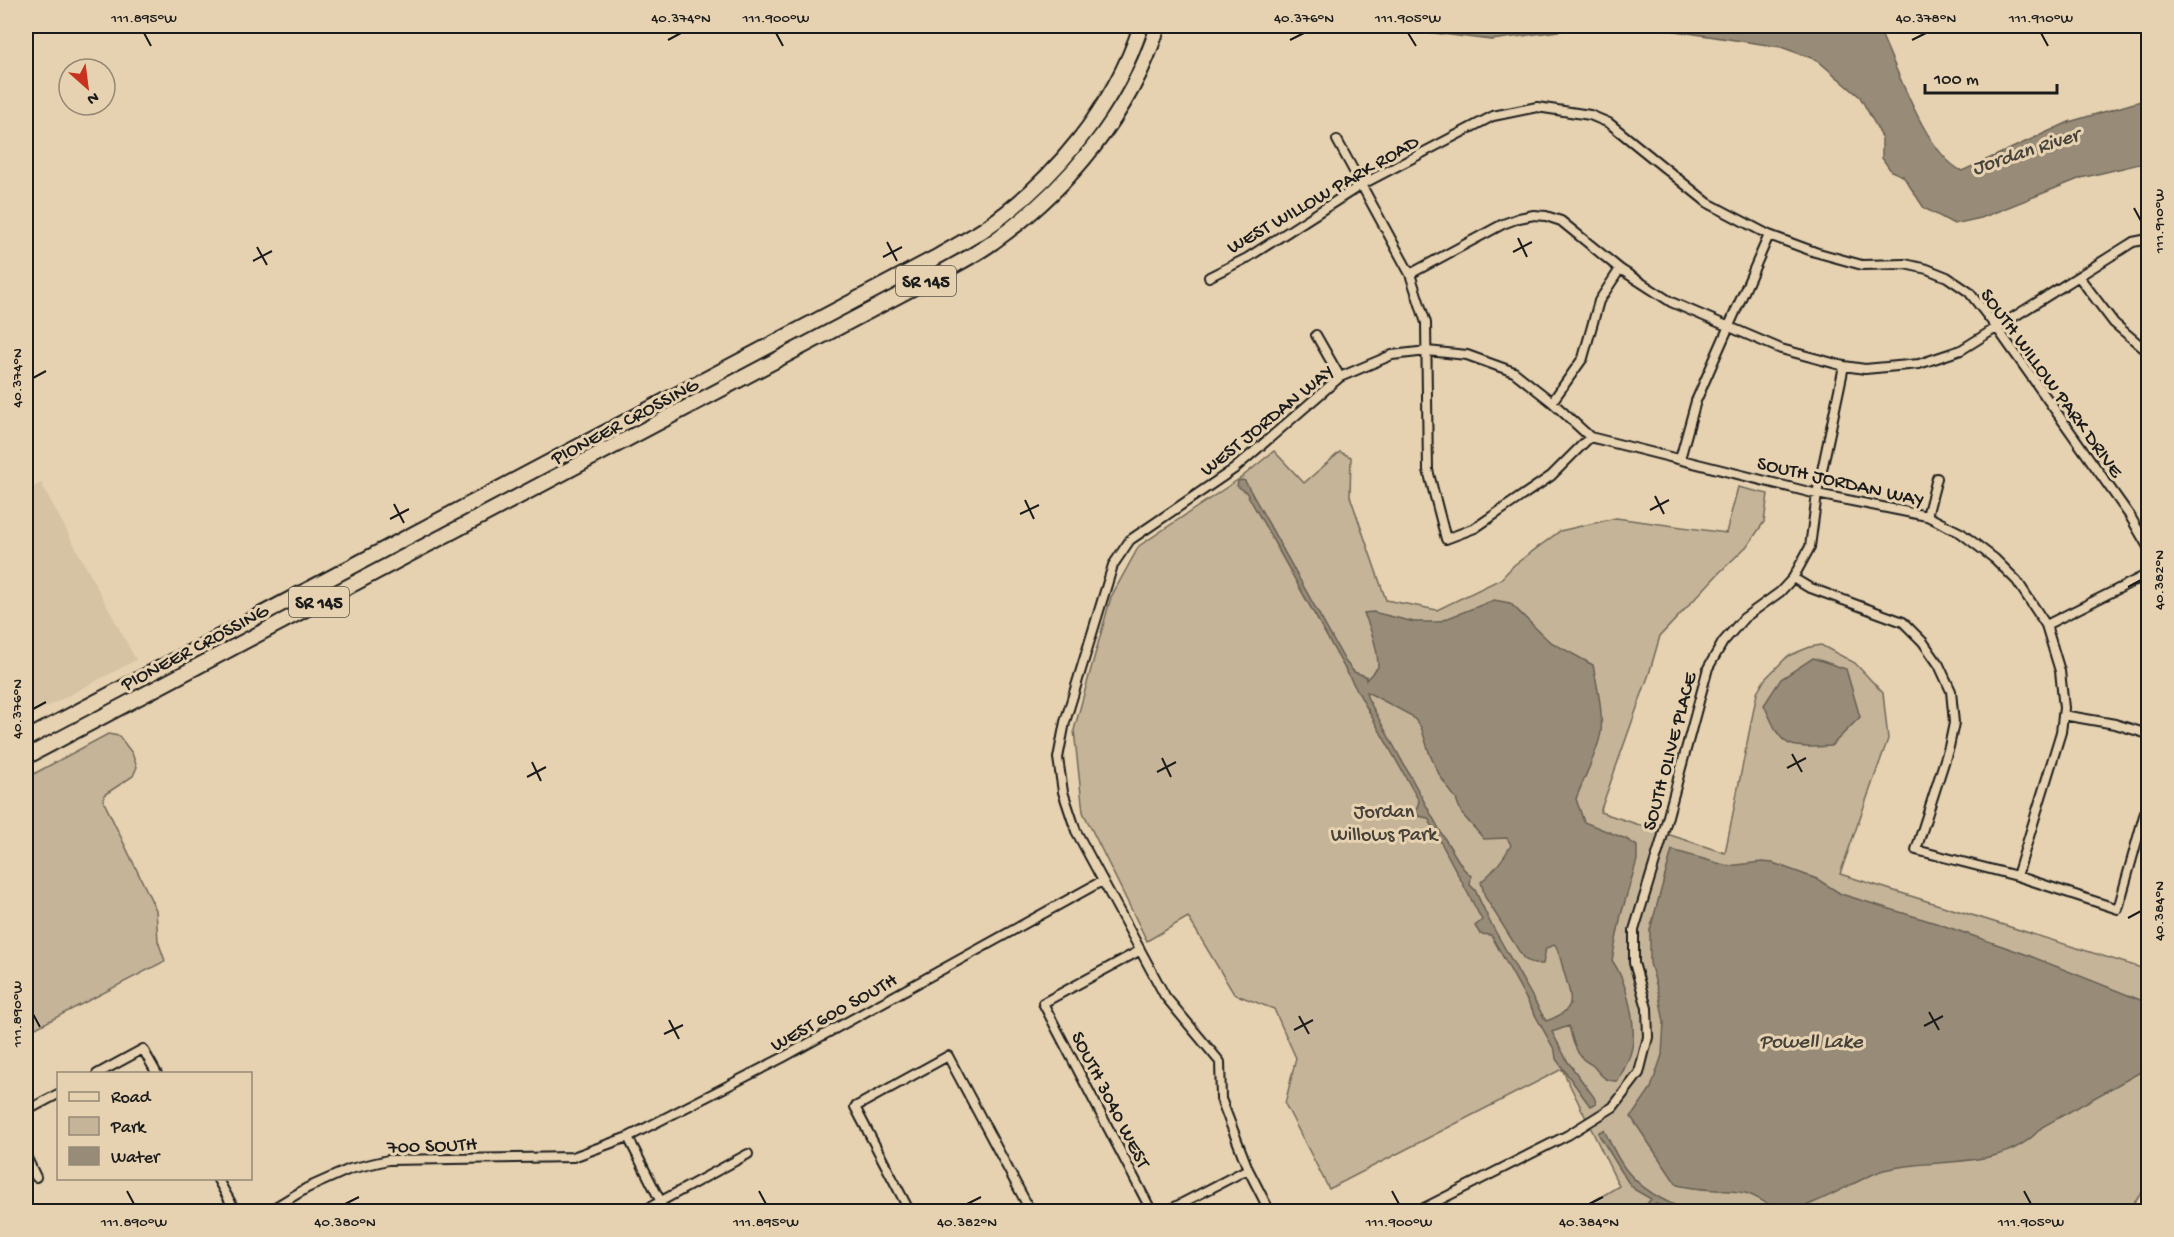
<svg xmlns="http://www.w3.org/2000/svg" width="2174" height="1237" font-family="'Gochi Hand',sans-serif">
<style>
.built{fill:#d5c3a4}
.green{fill:#c5b498;stroke:#70685a;stroke-width:1.5}
.water{fill:#988c78;stroke:#665f53;stroke-width:1.5;fill-rule:evenodd}
.lines{fill:none;stroke-linecap:round;stroke-linejoin:round}
.street-casing{stroke:#1c1c1c;stroke-width:12}
.highway-casing{stroke:#1c1c1c;stroke-width:18}
.street{stroke:#e6d2b0;stroke-width:8}
.highway{stroke:#e6d2b0;stroke-width:14}
.ticks{fill:none;stroke:#1c1c1c;stroke-width:2}
.labels{text-anchor:middle;stroke-width:6;stroke-linejoin:round;paint-order:stroke}
.shield{fill:#e6d2b0;stroke:#595348;stroke-width:1.5}
.shield-label{font-size:18px;font-weight:bold;fill:#1c1c1c}
.street-label{font-size:20px;fill:#1c1c1c;stroke:#e6d2b0}
.park-label{font-size:20px;fill:#46423b;stroke:#e6d2b0}
.water-label{font-size:21px;font-style:italic;fill:#47433c;stroke:#e6d2b0}
.neatline{fill:none;stroke:#1c1c1c;stroke-width:2}
.ticks-label{font-size:15px;text-anchor:middle;fill:#1c1c1c}
</style>
<rect width="100%" height="100%" fill="#e6d2b0"/>
<filter id="ink" filterUnits="userSpaceOnUse"><feTurbulence type="fractalNoise" baseFrequency=".0167" numOctaves="2"/><feDisplacementMap in="SourceGraphic" scale="12" xChannelSelector="R" yChannelSelector="G"/><feConvolveMatrix kernelMatrix="1 2 1 2 8 2 1 2 1" color-interpolation-filters="sRGB"/></filter>
<g filter="url(#ink)">
<!-- built -->
<path class="built" d="M 41,483 L 136,660 L 26,718 L 26,491 Z"/>
<!-- green -->
<path class="green" d="M 1274,451 L 1304,483 L 1340,452 L 1351,457 L 1350,496 L 1386,600 L 1437,610 L 1501,579 L 1514,565 L 1560,531 L 1616,518 L 1726,533 L 1738,487 L 1768,494 L 1764,522 L 1749,544 L 1719,573 L 1660,636 L 1649,674 L 1600,812 L 1725,853 L 1757,693 L 1765,679 L 1788,656 L 1810,647 L 1821,645 L 1855,663 L 1883,693 L 1888,739 L 1840,874 L 2148,970 L 2148,1186 L 2125,1212 L 1577,1211 L 1619,1186 L 1562,1069 L 1329,1189 L 1285,1104 L 1296,1058 L 1274,1009 L 1234,994 L 1188,917 L 1147,941 L 1083,812 L 1074,730 L 1111,597 L 1139,546 L 1242,477 Z
M 108,734 L 119,736 L 132,753 L 137,767 L 133,776 L 104,795 L 104,802 L 156,910 L 158,941 L 165,961 L 26,1033 L 26,778 Z"/>
<!-- water -->
<path class="water" d="M 1397,26 L 1622,26 L 1581,28 L 1491,40 L 1418,31 Z
M 1642,26 L 1875,26 L 1881,34 C 1898,70 1926,154 1962,171 L 2069,122 L 2148,99 L 2148,162 L 2081,178 L 1981,218 L 1954,224 L 1924,208 L 1903,176 L 1891,171 L 1882,158 L 1882,137 L 1860,97 L 1817,60 L 1781,47 Z
M 1242,480 L 1245,481 L 1345,661 L 1354,672 L 1366,676 L 1366,680 L 1378,667 C 1378,648 1371,630 1364,613 L 1373,612 L 1414,622 L 1438,622 L 1494,600 L 1510,603 L 1549,641 L 1593,665 C 1597,686 1603,710 1601,732 C 1598,752 1583,779 1576,799 L 1584,822 L 1626,839 L 1637,846 L 1637,860 L 1621,915 L 1612,960 C 1627,982 1639,1029 1630,1055 C 1627,1064 1622,1073 1618,1081 C 1604,1081 1602,1076 1594,1067 C 1591,1063 1585,1062 1582,1058 C 1574,1049 1572,1037 1569,1026 L 1552,1032 L 1568,1062 L 1594,1097 L 1596,1103 L 1590,1106 L 1556,1059 L 1555,1051 L 1491,935 L 1480,934 L 1475,926 L 1482,920 L 1428,818 L 1418,816 L 1416,811 L 1419,801 L 1246,492 L 1237,486 L 1238,481 ZM 1367,692 L 1412,716 L 1421,727 L 1430,755 L 1440,776 L 1456,799 L 1462,814 L 1484,839 L 1507,838 L 1511,845 C 1503,860 1494,871 1481,882 L 1485,897 L 1524,959 L 1534,964 L 1543,964 L 1546,948 L 1555,945 C 1560,953 1561,962 1564,972 C 1572,1000 1578,1010 1546,1021 L 1490,922 L 1475,890 L 1470,885 L 1471,876 L 1463,868 L 1443,836 L 1367,697 Z
M 1813,658 L 1846,669 L 1860,717 L 1831,746 C 1783,749 1783,747 1764,705 L 1781,679 Z
M 1672,850 L 1728,866 L 1762,862 L 1773,863 L 1817,879 L 1841,894 L 1939,924 L 2025,954 L 2148,1003 L 2148,1063 L 2146,1069 L 2042,1127 C 2003,1173 1936,1156 1884,1170 C 1877,1172 1870,1176 1863,1179 C 1845,1187 1801,1213 1783,1210 C 1770,1208 1758,1196 1745,1193 C 1723,1189 1700,1191 1677,1185 L 1631,1117 L 1651,1088 L 1662,1055 L 1664,1022 L 1659,995 L 1650,963 L 1650,930 Z
M 1604,1130 C 1611,1144 1617,1159 1627,1171 C 1642,1190 1667,1203 1689,1211 L 1672,1211 L 1656,1204 L 1651,1211 L 1645,1211 L 1646,1205 L 1651,1199 L 1635,1190 L 1628,1182 L 1599,1135 L 1599,1132 Z"/>
<g class="lines">
<defs>
<path id="street" d="M 1337,140 L 1410,274 L 1426,323 L 1428,470 L 1446,539 L 1475,528 L 1551,476 L 1590,437
M 1410,274 L 1503,224 L 1519,218 L 1534,215 L 1546,216 L 1561,221 L 1620,269 L 1671,302 L 1781,349 L 1844,366 L 1865,369 L 1919,364 L 1961,350 L 2122,249 L 2133,242 L 2148,239
M 1209,277 L 1247,258 L 1361,185 L 1493,116 L 1537,107 L 1590,115 L 1609,123 L 1708,203 L 1769,235 L 1815,252 L 1862,265 L 1905,264 L 1927,269 L 1947,277 L 1969,292 L 1997,328 L 2130,516 L 2148,547
M 2079,277 L 2114,323 L 2148,352
M 1316,335 L 1340,377
M 1552,402 L 1583,358 L 1599,301 L 1620,269
M 1680,459 L 1696,401 L 1769,235
M 1927,516 L 1937,478
M 1793,578 L 1808,587 L 1903,622 L 1923,642 L 1939,665 L 1951,691 L 1954,723 L 1949,747 L 1916,850 L 2017,876 L 2118,909 L 2148,801
M 2046,625 L 2148,574
M 2063,715 L 2115,724 L 2148,734
M 1139,951 L 1043,1003 L 1152,1212
M 97,1074 L 143,1049 L 157,1074
M 26,1111 L 58,1094
M 628,1137 L 666,1212
M 26,1156 L 36,1177
M 217,1178 L 236,1212
M 267,1212 L 307,1188 L 350,1169 L 388,1160 L 573,1157 L 628,1137 L 782,1058 L 1102,881
M 641,1212 L 748,1154
M 910,1212 L 855,1107 L 948,1056 L 1031,1212
M 1165,1212 L 1248,1169
M 1270,1212 L 1248,1169 L 1221,1099 L 1220,1062 L 1165,996 L 1076,831 L 1063,792 L 1058,758 L 1065,722 L 1113,565 L 1130,540 L 1234,469 L 1340,377 L 1392,355 L 1427,351 L 1467,355 L 1514,372 L 1552,402 L 1590,437 L 1817,494 L 1927,516 L 1961,533 L 1995,559 L 2017,581 L 2046,625 L 2060,671 L 2064,708 L 2061,732 L 2017,876
M 1416,1212 L 1568,1135 L 1613,1107 L 1639,1073 L 1648,1037 L 1647,1008 L 1634,963 L 1634,930 L 1661,842 L 1708,668 L 1723,642 L 1744,618 L 1780,592 L 1793,578 L 1810,547 L 1817,494 L 1844,366"/>
<path id="highway" d="M 26,739 L 935,258 C 951,249 967,240 983,230 C 1054,181 1114,108 1141,26
M 26,757 L 941,273 C 958,263 977,254 993,242 C 1067,190 1131,113 1158,26"/>
</defs>
<!-- street casing -->
<use href="#street" class="street-casing"/>
<!-- highway casing -->
<use href="#highway" class="highway-casing"/>
<!-- street -->
<use href="#street" class="street"/>
<!-- highway -->
<use href="#highway" class="highway"/>
</g>
</g>
<!-- ticks -->
<path class="ticks" d="M 144,33 L 151,46M 776,33 L 783,46M 1408,33 L 1416,46M 2041,33 L 2048,46M 668,40 L 681,33M 1290,40 L 1304,33M 1912,40 L 1926,33M 2134,208 L 2141,221M 1518,238 L 1527,257M 887,242 L 897,261M 257,247 L 267,265M 1513,252 L 1532,242M 883,257 L 902,247M 253,261 L 272,251M 33,378 L 46,371M 1655,496 L 1664,514M 1025,500 L 1034,519M 394,504 L 404,523M 1650,510 L 1669,500M 1020,514 L 1039,505M 390,519 L 409,509M 2128,587 L 2141,580M 33,709 L 46,702M 1792,754 L 1802,772M 1162,758 L 1171,777M 532,762 L 541,781M 1787,768 L 1806,758M 1157,772 L 1176,762M 527,777 L 546,767M 2128,918 L 2141,911M 1929,1012 L 1939,1030M 33,1014 L 40,1027M 1299,1016 L 1309,1034M 669,1020 L 679,1039M 1924,1026 L 1943,1016M 1294,1030 L 1313,1020M 664,1034 L 683,1025M 127,1191 L 134,1204M 759,1191 L 766,1204M 1392,1191 L 1399,1204M 2024,1191 L 2031,1204M 345,1204 L 359,1197M 967,1204 L 981,1197M 1589,1204 L 1603,1197"/>
<g class="labels">
<!-- shield labels -->
<g class="shield">
<rect x="896" y="266" width="60" height="30" rx="4.5"/>
<rect x="289" y="587" width="60" height="30" rx="4.5"/>
</g>
<g class="shield-label">
<text x="926" y="287">SR 145</text>
<text x="319" y="608">SR 145</text>
</g>
<!-- street labels -->
<g class="street-label">
<text transform="translate(1322 193) rotate(-30)" y="7">WEST WILLOW PARK ROAD</text>
<text transform="translate(2053 382) rotate(54)" y="7">SOUTH WILLOW PARK DRIVE</text>
<text transform="translate(1266 419) rotate(-39)" y="7">WEST JORDAN WAY</text>
<text transform="translate(624 420) rotate(-28)" y="7">PIONEER CROSSING</text>
<text transform="translate(1841 480) rotate(13)" y="7">SOUTH JORDAN WAY</text>
<text transform="translate(194 646) rotate(-28)" y="7">PIONEER CROSSING</text>
<text transform="translate(1668 751) rotate(-75)" y="7">SOUTH OLIVE PLACE</text>
<text transform="translate(833 1011) rotate(-29)" y="7">WEST 600 SOUTH</text>
<text transform="translate(1112 1099) rotate(63)" y="7">SOUTH 3040 WEST</text>
<text transform="translate(432 1144) rotate(-2)" y="7">700 SOUTH</text>
</g>
<!-- park labels -->
<g class="park-label">
<text x="1384" y="817">Jordan<tspan x="1384" dy="23">Willows Park</tspan></text>
</g>
<!-- water labels -->
<g class="water-label">
<text transform="translate(2025 150) rotate(-18)" y="7">Jordan River</text>
<text x="1811" y="1047">Powell Lake</text>
</g>
</g>
<!-- margin -->
<rect width="2174" height="1237" fill="none" stroke="#e6d2b0" stroke-width="66"/>
<!-- legend -->
<rect x="57" y="1072" width="195" height="108" fill="#e6d2b0" stroke="#958975" stroke-width="1.5"/>
<rect x="69" y="1092" width="30" height="9" fill="#e6d2b0" stroke="#958975" stroke-width="1.5"/>
<text x="111" y="1102" font-size="18" fill="#1c1c1c">Road</text>
<rect x="69" y="1117" width="30" height="18" fill="#c5b498" stroke="#958975" stroke-width="1.5"/>
<text x="111" y="1132" font-size="18" fill="#1c1c1c">Park</text>
<rect x="69" y="1147" width="30" height="18" fill="#988c78" stroke="#958975" stroke-width="1.5"/>
<text x="111" y="1162" font-size="18" fill="#1c1c1c">Water</text>
<!-- north arrow -->
<g transform="translate(87 87) rotate(152)"><circle r="28" fill="#e6d2b0" stroke="#958975" stroke-width="1.5"/>
<path d="M0-4.5L10 22L0 15L-10 22Z" fill="#c8321e"/>
<text y="-9" font-size="16" font-weight="bold" text-anchor="middle" fill="#1c1c1c">N</text>
</g>
<!-- scale -->
<path d="M1925 84v9h132v-9" fill="none" stroke="#1c1c1c" stroke-width="3"/>
<text x="1934" y="84" font-size="18" fill="#1c1c1c" stroke="#e6d2b0" stroke-width="4.5" paint-order="stroke">100 m</text>
<rect x="33" y="33" width="2108" height="1171" class="neatline"/>
<g class="ticks-label">
<text x="144" y="22">111.895°W</text>
<text x="681" y="22">40.374°N</text>
<text x="776" y="22">111.900°W</text>
<text x="1304" y="22">40.376°N</text>
<text x="1408" y="22">111.905°W</text>
<text x="1926" y="22">40.378°N</text>
<text x="2041" y="22">111.910°W</text>
<text transform="translate(2158 221) rotate(-90)" y="5">111.910°W</text>
<text transform="translate(16 378) rotate(-90)" y="5">40.374°N</text>
<text transform="translate(2158 580) rotate(-90)" y="5">40.382°N</text>
<text transform="translate(16 709) rotate(-90)" y="5">40.376°N</text>
<text transform="translate(2158 911) rotate(-90)" y="5">40.384°N</text>
<text transform="translate(16 1014) rotate(-90)" y="5">111.890°W</text>
<text x="134" y="1226">111.890°W</text>
<text x="345" y="1226">40.380°N</text>
<text x="766" y="1226">111.895°W</text>
<text x="967" y="1226">40.382°N</text>
<text x="1399" y="1226">111.900°W</text>
<text x="1589" y="1226">40.384°N</text>
<text x="2031" y="1226">111.905°W</text>
</g>
</svg>
